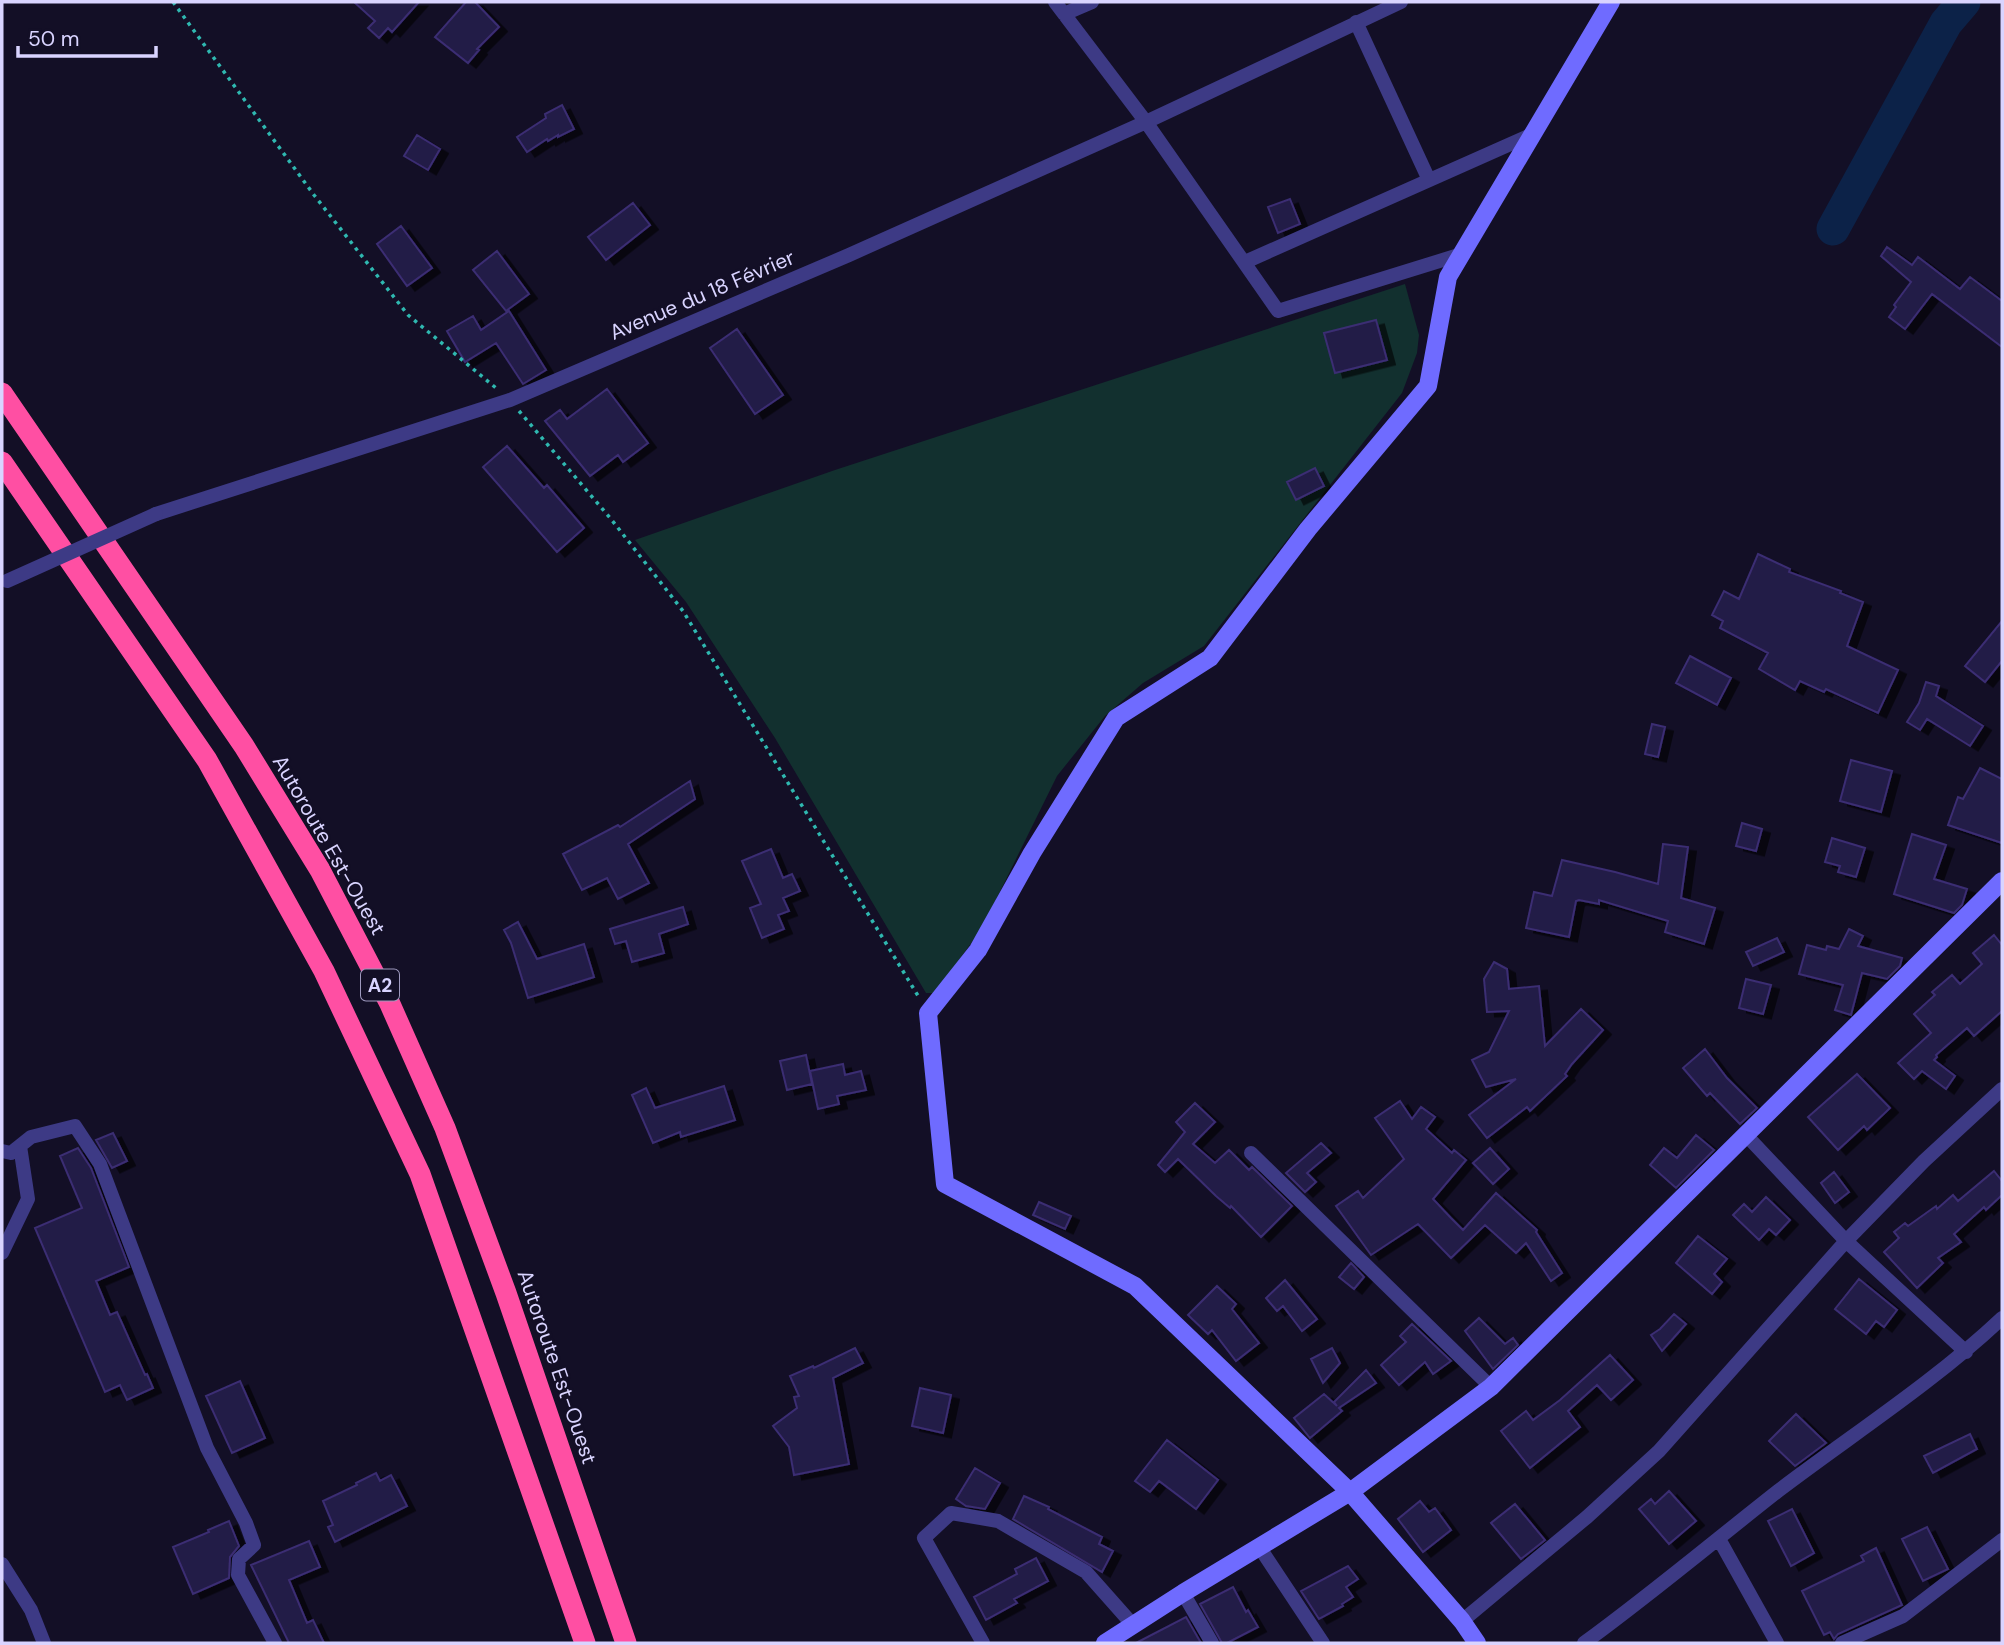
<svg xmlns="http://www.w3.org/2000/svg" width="2004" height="1645" font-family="'DM Sans',sans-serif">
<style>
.green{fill:#12302f}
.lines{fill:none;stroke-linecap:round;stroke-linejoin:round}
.river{stroke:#0c2248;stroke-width:33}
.building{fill:#241b47;stroke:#3b2d73;stroke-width:2;filter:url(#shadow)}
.path{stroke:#2fb8b0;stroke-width:3.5;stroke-dasharray:3.5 5;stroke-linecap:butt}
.street{stroke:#3d3a85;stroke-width:14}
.secondary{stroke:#6f6bff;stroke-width:18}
.highway{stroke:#ff4fa3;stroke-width:21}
.street-bridge{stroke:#3d3a85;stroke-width:14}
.labels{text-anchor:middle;stroke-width:5;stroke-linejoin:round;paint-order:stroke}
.shield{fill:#130f26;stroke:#9e99be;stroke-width:2}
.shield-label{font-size:19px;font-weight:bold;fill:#d9d4ff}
.street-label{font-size:21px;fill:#d9d4ff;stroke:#130f26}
</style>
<defs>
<filter id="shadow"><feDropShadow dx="8" dy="4.5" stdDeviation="0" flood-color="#0009"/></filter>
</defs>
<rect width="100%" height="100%" fill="#130f26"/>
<!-- green -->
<path class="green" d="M 1405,284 L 1419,335 L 1417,353 L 1402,393 L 1204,646 L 1143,683 L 1105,716 L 1057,776 L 982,928 L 935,993 L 926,993 L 775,738 L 686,602 L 635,540 L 835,470 Z"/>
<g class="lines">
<!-- river -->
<path class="river" d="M 1833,229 L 1946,23 L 1964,2"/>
</g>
<!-- building -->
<path class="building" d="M 354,2 L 419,2 L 392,32 L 388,28 L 379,38 L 368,28 L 375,21 Z
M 466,2 L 475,2 L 499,27 L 477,49 L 479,50 L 468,63 L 435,37 Z
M 562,105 L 574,129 L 558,137 L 558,135 L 548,141 L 547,139 L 527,152 L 517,137 L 546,118 L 545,114 Z
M 417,135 L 440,149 L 428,170 L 404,156 Z
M 1290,199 L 1300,224 L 1278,233 L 1268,207 Z
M 633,203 L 650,225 L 606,260 L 588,237 Z
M 401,226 L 432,268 L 407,286 L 377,244 Z
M 1887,247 L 1912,265 L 1918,257 L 1960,289 L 1970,277 L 2002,301 L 2002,347 L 1932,294 L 1905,329 L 1889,317 L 1896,307 L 1894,305 L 1911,282 L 1881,256 Z
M 497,251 L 529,294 L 506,311 L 473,270 Z
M 509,311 L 546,370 L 523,384 L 496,343 L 465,362 L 447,331 L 473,316 L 481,330 Z
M 1376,320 L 1387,360 L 1335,373 L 1324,333 Z
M 737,329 L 783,395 L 755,414 L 710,348 Z
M 607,389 L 648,443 L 623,462 L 618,455 L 590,476 L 545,421 L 560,410 L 567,419 Z
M 507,446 L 544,488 L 547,485 L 584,528 L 557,552 L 483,467 Z
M 1315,468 L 1324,486 L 1296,500 L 1287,482 Z
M 1758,554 L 1790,569 L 1789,572 L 1841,591 L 1840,593 L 1863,602 L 1847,646 L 1898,670 L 1878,713 L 1826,689 L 1824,692 L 1800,681 L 1795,690 L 1759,669 L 1768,653 L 1720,628 L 1723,621 L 1712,615 L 1724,591 L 1739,599 Z
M 2002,621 L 2002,661 L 1985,682 L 1965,666 Z
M 1690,656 L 1731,678 L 1717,705 L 1676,683 Z
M 1926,682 L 1939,686 L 1936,696 L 1983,726 L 1970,746 L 1927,719 L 1920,730 L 1907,722 L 1919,703 Z
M 1652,724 L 1665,727 L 1658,757 L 1645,754 Z
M 1851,760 L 1892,771 L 1881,812 L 1840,801 Z
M 1980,768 L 2002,779 L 2002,843 L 1948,825 L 1958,797 L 1963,799 Z
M 690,781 L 695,799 L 628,844 L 649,883 L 618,899 L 607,878 L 582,890 L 563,854 L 618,825 L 620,827 Z
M 1742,823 L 1762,829 L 1756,851 L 1736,846 Z
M 1912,834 L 1946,845 L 1934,879 L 1967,889 L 1962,905 L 1954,913 L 1894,894 Z
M 1832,838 L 1865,848 L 1856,877 L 1838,872 L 1840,866 L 1825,862 Z
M 1663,844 L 1688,847 L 1681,898 L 1715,908 L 1704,944 L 1665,932 L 1668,921 L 1599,900 L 1599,904 L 1579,900 L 1576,901 L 1569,937 L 1526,928 L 1534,892 L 1552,896 L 1562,860 L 1615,872 L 1658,884 Z
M 771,849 L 783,878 L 792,874 L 800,891 L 783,898 L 789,911 L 778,915 L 784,929 L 762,938 L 750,908 L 761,904 L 742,861 Z
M 683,907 L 688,924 L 659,934 L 664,953 L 632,962 L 626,941 L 615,944 L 610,929 Z
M 518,922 L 537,959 L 584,944 L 594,977 L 528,998 L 511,943 L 504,930 Z
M 1849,929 L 1863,936 L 1858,946 L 1902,958 L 1900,966 L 1887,979 L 1862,973 L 1851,1015 L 1835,1010 L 1843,985 L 1799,974 L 1807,945 L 1826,950 L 1827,946 L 1839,949 Z
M 1994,935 L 2002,945 L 2002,1011 L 1974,1036 L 1967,1028 L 1936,1055 L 1937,1057 L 1934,1060 L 1955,1076 L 1946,1089 L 1922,1071 L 1914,1079 L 1898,1063 L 1931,1033 L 1914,1014 L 1935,995 L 1932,992 L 1952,975 L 1960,984 L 1982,964 L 1973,953 Z
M 1777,938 L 1784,952 L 1753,966 L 1746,952 Z
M 1494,962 L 1507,969 L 1509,989 L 1539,986 L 1545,1046 L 1581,1009 L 1603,1030 L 1572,1064 L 1565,1074 L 1567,1076 L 1530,1111 L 1527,1107 L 1487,1138 L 1469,1115 L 1516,1079 L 1486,1087 L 1472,1060 L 1489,1052 L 1509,1011 L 1487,1012 L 1484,979 Z
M 1746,979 L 1771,985 L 1763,1014 L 1739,1008 Z
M 1705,1049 L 1727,1078 L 1757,1108 L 1740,1124 L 1710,1093 L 1707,1096 L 1683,1068 Z
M 806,1055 L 812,1084 L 787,1090 L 780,1061 Z
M 843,1064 L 845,1075 L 861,1071 L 866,1090 L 837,1096 L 839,1104 L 818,1109 L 810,1071 Z
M 1857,1074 L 1890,1108 L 1867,1130 L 1864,1126 L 1838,1150 L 1808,1117 Z
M 724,1086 L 735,1120 L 681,1137 L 680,1132 L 653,1143 L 632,1095 L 646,1088 L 655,1108 Z
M 1400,1101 L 1412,1119 L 1421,1107 L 1435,1117 L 1426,1129 L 1452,1153 L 1454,1150 L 1466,1160 L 1433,1199 L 1451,1218 L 1463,1230 L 1496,1193 L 1537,1230 L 1536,1232 L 1562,1273 L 1551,1281 L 1526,1243 L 1516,1253 L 1485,1225 L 1451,1258 L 1418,1224 L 1371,1255 L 1336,1206 L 1358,1191 L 1363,1198 L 1404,1159 L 1375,1118 Z
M 1195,1103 L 1215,1122 L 1193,1144 L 1215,1163 L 1229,1150 L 1249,1170 L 1252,1167 L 1292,1206 L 1261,1237 L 1231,1206 L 1230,1208 L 1216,1196 L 1178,1159 L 1165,1172 L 1158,1165 L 1185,1132 L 1176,1122 Z
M 113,1133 L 127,1161 L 112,1168 L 96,1140 Z
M 1696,1135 L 1714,1150 L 1676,1188 L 1650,1165 L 1664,1148 L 1677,1158 Z
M 1321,1143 L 1331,1153 L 1307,1173 L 1316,1182 L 1305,1192 L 1286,1173 Z
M 78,1148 L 91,1168 L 129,1267 L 96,1281 L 110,1315 L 117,1312 L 145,1375 L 147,1374 L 153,1388 L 127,1400 L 120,1385 L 105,1392 L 35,1228 L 82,1208 L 60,1156 Z
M 1490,1148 L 1509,1169 L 1493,1184 L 1473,1163 Z
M 1994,1171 L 2002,1181 L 2002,1195 L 1986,1210 L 1984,1207 L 1954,1234 L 1961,1242 L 1938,1258 L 1943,1263 L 1917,1288 L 1884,1252 L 1899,1238 L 1894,1232 L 1905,1223 L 1908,1226 L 1936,1206 L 1937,1209 L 1953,1195 L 1958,1201 Z
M 1834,1172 L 1849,1192 L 1835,1203 L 1821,1183 Z
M 1766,1197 L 1790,1220 L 1776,1235 L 1769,1229 L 1759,1240 L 1733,1215 L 1744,1204 L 1752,1212 Z
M 1039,1202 L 1071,1216 L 1065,1229 L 1033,1215 Z
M 1698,1236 L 1727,1259 L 1714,1274 L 1722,1282 L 1712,1294 L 1676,1263 Z
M 1351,1263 L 1364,1277 L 1354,1289 L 1339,1277 Z
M 1859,1279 L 1897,1310 L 1884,1327 L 1876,1321 L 1866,1334 L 1835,1309 Z
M 1285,1280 L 1317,1319 L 1302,1331 L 1283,1306 L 1277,1311 L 1266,1298 Z
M 1217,1286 L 1236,1304 L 1232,1309 L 1259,1343 L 1236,1361 L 1212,1330 L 1208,1334 L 1188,1315 Z
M 1674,1314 L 1686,1324 L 1662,1351 L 1651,1335 L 1660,1329 Z
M 1479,1318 L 1505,1344 L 1513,1338 L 1518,1345 L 1493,1369 L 1465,1331 Z
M 1412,1324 L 1451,1361 L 1433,1374 L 1425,1362 L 1399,1385 L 1381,1365 L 1406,1342 L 1400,1336 Z
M 855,1348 L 863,1363 L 833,1378 L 849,1464 L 794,1475 L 789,1447 L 773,1426 L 797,1408 L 794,1397 L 799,1396 L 790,1376 L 813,1366 L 814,1368 Z
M 1332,1348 L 1340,1363 L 1323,1383 L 1311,1359 Z
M 1610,1355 L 1633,1380 L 1611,1400 L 1597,1385 L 1568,1411 L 1580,1427 L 1530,1468 L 1501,1431 L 1526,1411 L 1533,1420 L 1560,1400 Z
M 1366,1370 L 1376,1383 L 1339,1408 L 1342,1411 L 1310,1438 L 1294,1418 L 1324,1394 L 1337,1406 L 1334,1402 Z
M 240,1381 L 265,1438 L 232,1453 L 206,1396 Z
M 920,1388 L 951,1395 L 943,1433 L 912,1426 Z
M 1796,1414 L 1826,1443 L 1795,1466 L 1769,1441 Z
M 1970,1434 L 1977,1449 L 1933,1473 L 1924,1456 Z
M 1167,1440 L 1218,1480 L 1196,1509 L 1159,1481 L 1150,1492 L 1135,1481 Z
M 975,1468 L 1000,1483 L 985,1509 L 966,1506 L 956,1499 Z
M 376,1473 L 380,1481 L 391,1475 L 407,1506 L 335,1542 L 328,1527 L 333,1525 L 323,1501 L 357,1485 L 356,1483 Z
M 1669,1491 L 1696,1521 L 1669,1544 L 1639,1509 L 1651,1499 L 1655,1504 Z
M 1024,1496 L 1049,1507 L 1048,1509 L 1102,1537 L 1099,1544 L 1113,1551 L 1102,1572 L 1013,1519 Z
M 1420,1501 L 1429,1512 L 1435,1508 L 1451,1530 L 1423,1552 L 1398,1519 Z
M 1515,1504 L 1545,1540 L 1521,1559 L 1491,1523 Z
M 1792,1509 L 1814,1553 L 1791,1566 L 1768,1521 Z
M 229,1521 L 239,1546 L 230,1557 L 229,1578 L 193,1594 L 173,1547 L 209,1532 L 208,1530 Z
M 1927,1527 L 1948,1569 L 1923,1581 L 1902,1539 Z
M 309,1541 L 320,1567 L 289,1580 L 307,1623 L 313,1620 L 324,1643 L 289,1643 L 251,1565 Z
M 1876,1548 L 1902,1605 L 1838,1634 L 1834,1639 L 1830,1632 L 1824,1635 L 1802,1591 L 1864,1561 L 1861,1556 Z
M 1036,1558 L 1048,1581 L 1014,1599 L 1017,1603 L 986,1620 L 974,1597 L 1017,1574 L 1015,1569 Z
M 1348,1566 L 1358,1579 L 1346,1587 L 1353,1597 L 1342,1604 L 1343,1606 L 1319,1619 L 1301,1591 Z
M 1233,1587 L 1246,1612 L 1248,1610 L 1258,1627 L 1227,1643 L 1222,1643 L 1200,1604 Z
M 1186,1617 L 1201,1643 L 1136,1643 Z"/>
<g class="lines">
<!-- path -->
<path class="path" d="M 173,2 L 314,195 L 408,315 L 496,388
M 519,411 L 611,519 L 683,611 L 920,999"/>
<!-- street -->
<path class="street" d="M 1055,2 L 1146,122 L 1278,311 L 1462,254
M 1064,14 L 1092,2
M 1356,22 L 1429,180
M 1245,262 L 1533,134
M 156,514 L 510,400 L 849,255 L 1146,122 L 1401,2
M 1745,1134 L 1846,1241 L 1966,1352
M 2,1151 L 11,1153 L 31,1137 L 75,1126 L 100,1164 L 207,1448 L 246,1523 L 254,1545 L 239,1559 L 238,1575 L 275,1643
M 1251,1153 L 1491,1387
M 2,1253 L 28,1199 L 20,1146
M 1719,1539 L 1777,1643
M 1260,1548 L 1323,1643
M 2,1564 L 31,1610 L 44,1643
M 1183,1593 L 1212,1643
M 1462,1621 L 1587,1517 L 1659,1451 L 1846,1241 L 1924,1161 L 2002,1089
M 983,1643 L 924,1538 L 951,1513 L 998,1521 L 1086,1572 L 1133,1625
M 1584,1643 C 1650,1595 1713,1542 1778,1491 C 1853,1434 1933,1383 2002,1318
M 1842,1643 L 1903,1616 L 2002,1540"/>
<!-- secondary -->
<path class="secondary" d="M 1105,1643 L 1183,1593 L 1350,1492 L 1491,1387 L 2002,881
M 1477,1643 L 1462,1621 L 1350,1492 L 1135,1286 L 945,1184 L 928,1013 L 978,950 L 1032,853 L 1116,718 L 1210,658 L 1308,529 L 1428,386 L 1448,277 L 1611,2"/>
<!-- highway -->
<path class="highway" d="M 2,393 L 244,746 L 320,870 L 390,1004 L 445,1128 L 506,1293 L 626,1643
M 2,462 L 207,760 L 324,971 L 420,1174 L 585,1643"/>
<!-- street-bridge -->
<path class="street-bridge" d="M 7,581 L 156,514"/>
</g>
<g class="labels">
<!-- shield labels -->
<rect class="shield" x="361" y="969.5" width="38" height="31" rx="5"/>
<g class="shield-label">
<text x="380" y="992">A2</text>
</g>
<!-- street labels -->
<g class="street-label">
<text transform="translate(702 295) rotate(-23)" y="7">Avenue du 18 Février</text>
<text transform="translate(329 845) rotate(60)" y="7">Autoroute Est-Ouest</text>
<text transform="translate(557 1367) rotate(71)" y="7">Autoroute Est-Ouest</text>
</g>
</g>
<!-- border -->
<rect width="2004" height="1645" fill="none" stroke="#d9d4ff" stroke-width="7"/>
<!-- scale -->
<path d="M18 46v10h138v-10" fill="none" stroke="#d9d4ff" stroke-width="3.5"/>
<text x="28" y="46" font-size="21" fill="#d9d4ff" stroke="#130f26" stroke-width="5" paint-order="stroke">50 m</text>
</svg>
